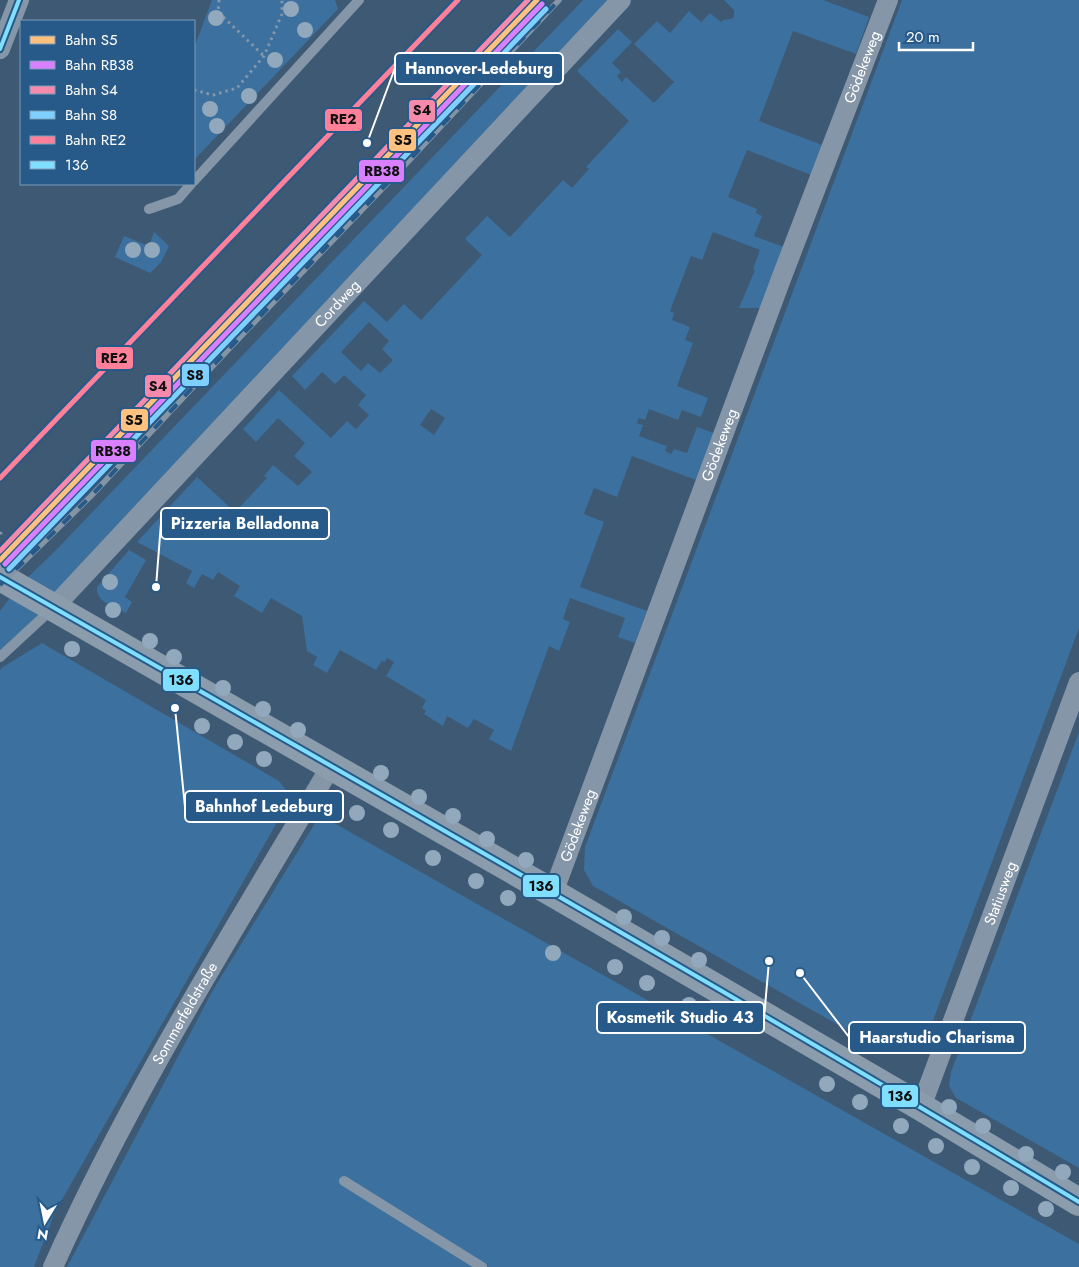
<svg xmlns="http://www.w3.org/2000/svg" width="1079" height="1267" font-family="Jost,sans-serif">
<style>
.green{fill:#3c709e;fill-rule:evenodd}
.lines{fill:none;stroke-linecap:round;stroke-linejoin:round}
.path{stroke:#8496a8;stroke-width:3;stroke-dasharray:2.5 4;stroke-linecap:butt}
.lane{stroke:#8496a8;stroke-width:10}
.street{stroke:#8496a8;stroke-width:20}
.secondary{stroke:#8b9cac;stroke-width:28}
.rail-casing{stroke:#8495a6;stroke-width:5.5}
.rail{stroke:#275a89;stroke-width:4;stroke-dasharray:11;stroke-linecap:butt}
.bus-1-casing{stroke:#275a89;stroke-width:8}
.bus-1{stroke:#80dfff;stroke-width:4}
.rail-1-casing{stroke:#275a89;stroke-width:9}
.rail-2-casing{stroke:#275a89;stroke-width:9}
.rail-3-casing{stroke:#275a89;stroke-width:9}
.rail-4-casing{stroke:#275a89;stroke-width:9}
.rail-5-casing{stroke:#275a89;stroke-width:9}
.rail-1{stroke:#ffc180;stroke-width:5}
.rail-2{stroke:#d880ff;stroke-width:5}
.rail-3{stroke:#f58aac;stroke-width:5}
.rail-4{stroke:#80d0ff;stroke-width:5}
.rail-5{stroke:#ff8098;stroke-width:5}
.tree{fill:#92a8bc}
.labels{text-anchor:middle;stroke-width:5;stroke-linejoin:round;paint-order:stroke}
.street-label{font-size:15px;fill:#fff;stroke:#275a89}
.leader{fill:none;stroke:#fff;stroke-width:2}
.callout-dot{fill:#fff;stroke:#275a89;stroke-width:2}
.callout{fill:#275a89;stroke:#fff;stroke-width:2}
.callout-label{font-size:16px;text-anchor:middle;font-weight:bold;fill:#fff}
.line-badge{stroke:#275a89;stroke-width:2}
.pale-badge-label{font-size:14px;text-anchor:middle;font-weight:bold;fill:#111}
</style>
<rect width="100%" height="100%" fill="#3d5973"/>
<!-- green -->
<path class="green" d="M 212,0 L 335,0 L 338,9 L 194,160 L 194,48 Z
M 583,0 L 621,0 L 49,608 L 0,651 L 0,611 L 18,587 L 56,550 Z
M 724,0 L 823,0 L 869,17 L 856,54 L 793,31 L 759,121 L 822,145 L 811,175 L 747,150 L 728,197 L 757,209 L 756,213 L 762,216 L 754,236 L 784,247 L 761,308 L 739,308 L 755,270 L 753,269 L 760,250 L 713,232 L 702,260 L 691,256 L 670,311 L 674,313 L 672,320 L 690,327 L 685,340 L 693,343 L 677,386 L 708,398 L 701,417 L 682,410 L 678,420 L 649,409 L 645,420 L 639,418 L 637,423 L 643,425 L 639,436 L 667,446 L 665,451 L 671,454 L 674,449 L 687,453 L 697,427 L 714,433 L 696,480 L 632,456 L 617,497 L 594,488 L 584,514 L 604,522 L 580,587 L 647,611 L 635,643 L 618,637 L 625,618 L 570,598 L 563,619 L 570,622 L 559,651 L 549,646 L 511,751 L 489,739 L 494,730 L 474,719 L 468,728 L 447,716 L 443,726 L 424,714 L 426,711 L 422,708 L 426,700 L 386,676 L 394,662 L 387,658 L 385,662 L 382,661 L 376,670 L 340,650 L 327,673 L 313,665 L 317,657 L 307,651 L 302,616 L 271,598 L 262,613 L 234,596 L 240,586 L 218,572 L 213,580 L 202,574 L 194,588 L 186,583 L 192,571 L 137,542 L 197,477 L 235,512 L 266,479 L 267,478 L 264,476 L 273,465 L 298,486 L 312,472 L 294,456 L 305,443 L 278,418 L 256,442 L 243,429 L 279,390 L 331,438 L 347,421 L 356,429 L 369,415 L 358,405 L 366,395 L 344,375 L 335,384 L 322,372 L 305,390 L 292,376 L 364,301 L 387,322 L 404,304 L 421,320 L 482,255 L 465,239 L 487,216 L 510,237 L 563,180 L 572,188 L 589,169 L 586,167 L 629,121 L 577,71 L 618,29 L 632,42 L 612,63 L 621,72 L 617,76 L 622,82 L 626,77 L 654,103 L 674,82 L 634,44 L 657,21 L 670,33 L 689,11 L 701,22 L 710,13 L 721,22 L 723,20 L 731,19 L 734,17 L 734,10 ZM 369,322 L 389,341 L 382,349 L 393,360 L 380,373 L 368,363 L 361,371 L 341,352 ZM 431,409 L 445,418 L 434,435 L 420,425 Z
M 902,0 L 1079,0 L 1079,628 L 921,1053 L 869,1025 L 863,1039 L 593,886 L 584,870 L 585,847 Z
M 154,232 L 169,246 L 161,262 L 150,273 L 115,257 L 124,236 L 149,246 Z
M 129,550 L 146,560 L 125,597 L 132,602 L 126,613 C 113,606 96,603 97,587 Z
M 42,643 L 279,781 L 286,790 L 288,803 L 55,1212 L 34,1267 L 0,1267 L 0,670 L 3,667 Z
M 1079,732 L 1079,1168 L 956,1098 L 949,1086 L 951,1072 Z
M 320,815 L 1079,1244 L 1079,1267 L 67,1267 L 213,990 Z"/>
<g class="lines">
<!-- path -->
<path class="path" d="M 219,0 L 218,12 L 264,56
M 194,90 L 213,95 L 237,88 L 264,56 L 282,14 L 282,0
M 0,534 L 2,532"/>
<!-- lane -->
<path class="lane" d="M 194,181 L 359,0
M 149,209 L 178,199 L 191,184
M 0,657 L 53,608
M 344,1181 L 482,1267"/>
<!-- street -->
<g class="street">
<path d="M 0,49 L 19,0"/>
<path id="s1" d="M 54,607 L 621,0"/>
<path id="s2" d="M 553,893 L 781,279 L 888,0"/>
<path id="s3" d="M 921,1107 L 1079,682"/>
<path id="s4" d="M 53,1267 C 131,1093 234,930 331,766"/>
</g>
<!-- secondary -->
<path class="secondary" d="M 0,577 L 553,893 L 921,1107 L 1079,1202"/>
<defs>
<path id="rail" d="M 0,585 L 91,496 L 225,353 L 404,166 L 559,0"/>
</defs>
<!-- rail casing -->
<use href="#rail" class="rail-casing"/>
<!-- rail -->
<use href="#rail" class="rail"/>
<defs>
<path id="bus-1" d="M 0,49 L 19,0
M 0,577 C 361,783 723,988 1079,1202"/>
</defs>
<!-- bus-1 casing -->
<use href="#bus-1" class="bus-1-casing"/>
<!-- bus-1 -->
<use href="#bus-1" class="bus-1"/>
<defs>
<path id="rail-1" d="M 0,560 L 537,0"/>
<path id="rail-2" d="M 5,564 L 542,4"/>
<path id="rail-3" d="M 0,551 L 528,0"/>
<path id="rail-4" d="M 9,569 L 546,9"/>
<path id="rail-5" d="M 0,478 L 458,0"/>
</defs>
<!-- rail-1 casing -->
<use href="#rail-1" class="rail-1-casing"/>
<!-- rail-2 casing -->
<use href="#rail-2" class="rail-2-casing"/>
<!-- rail-3 casing -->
<use href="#rail-3" class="rail-3-casing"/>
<!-- rail-4 casing -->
<use href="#rail-4" class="rail-4-casing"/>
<!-- rail-5 casing -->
<use href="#rail-5" class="rail-5-casing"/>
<!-- rail-1 -->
<use href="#rail-1" class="rail-1"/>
<!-- rail-2 -->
<use href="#rail-2" class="rail-2"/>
<!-- rail-3 -->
<use href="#rail-3" class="rail-3"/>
<!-- rail-4 -->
<use href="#rail-4" class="rail-4"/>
<!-- rail-5 -->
<use href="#rail-5" class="rail-5"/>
</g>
<!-- trees -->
<g class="tree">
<circle cx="291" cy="9" r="8"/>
<circle cx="216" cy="18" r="8"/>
<circle cx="305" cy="30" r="8"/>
<circle cx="275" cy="60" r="8"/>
<circle cx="249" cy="96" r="8"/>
<circle cx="210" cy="109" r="8"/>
<circle cx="217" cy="126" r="8"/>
<circle cx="133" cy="250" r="8"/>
<circle cx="152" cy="250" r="8"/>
<circle cx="110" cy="582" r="8"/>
<circle cx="113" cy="610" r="8"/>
<circle cx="150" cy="641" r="8"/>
<circle cx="72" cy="649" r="8"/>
<circle cx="174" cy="657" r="8"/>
<circle cx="223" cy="688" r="8"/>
<circle cx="263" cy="709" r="8"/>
<circle cx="202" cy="726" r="8"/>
<circle cx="298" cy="730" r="8"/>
<circle cx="235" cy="742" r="8"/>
<circle cx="264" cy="759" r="8"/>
<circle cx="381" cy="773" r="8"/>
<circle cx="419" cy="797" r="8"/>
<circle cx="357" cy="813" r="8"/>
<circle cx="453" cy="816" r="8"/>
<circle cx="391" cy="830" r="8"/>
<circle cx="487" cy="839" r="8"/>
<circle cx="433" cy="858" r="8"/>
<circle cx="526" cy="860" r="8"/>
<circle cx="476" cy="881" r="8"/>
<circle cx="508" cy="898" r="8"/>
<circle cx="624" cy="917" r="8"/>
<circle cx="662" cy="938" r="8"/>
<circle cx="553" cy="953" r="8"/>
<circle cx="699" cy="960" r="8"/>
<circle cx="615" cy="967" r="8"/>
<circle cx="647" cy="983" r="8"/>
<circle cx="689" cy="1005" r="8"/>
<circle cx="827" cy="1084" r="8"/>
<circle cx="860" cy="1102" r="8"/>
<circle cx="949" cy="1107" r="8"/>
<circle cx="901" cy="1126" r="8"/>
<circle cx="983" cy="1126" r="8"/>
<circle cx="936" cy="1146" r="8"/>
<circle cx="1026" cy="1154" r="8"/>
<circle cx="972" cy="1167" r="8"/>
<circle cx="1063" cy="1172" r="8"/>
<circle cx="1011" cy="1188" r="8"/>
<circle cx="1046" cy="1209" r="8"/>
</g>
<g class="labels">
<!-- street labels -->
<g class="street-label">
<text dy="5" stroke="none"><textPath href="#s2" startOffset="882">Gödekeweg</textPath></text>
<text dy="5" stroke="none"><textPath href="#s1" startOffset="415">Cordweg</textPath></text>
<text dy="5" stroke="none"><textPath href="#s2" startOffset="478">Gödekeweg</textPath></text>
<text dy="5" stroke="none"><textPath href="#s2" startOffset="72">Gödekeweg</textPath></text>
<text dy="5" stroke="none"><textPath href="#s3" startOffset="228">Statiusweg</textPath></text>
<text dy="5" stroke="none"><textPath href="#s4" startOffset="286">Sommerfeldstraße</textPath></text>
</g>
</g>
<!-- callouts -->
<path class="leader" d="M367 143L395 68M156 587L161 523M175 708L185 807M769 961L764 1018M800 973L849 1037"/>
<g class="callout-dot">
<circle cx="367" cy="143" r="5"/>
<circle cx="156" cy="587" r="5"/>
<circle cx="175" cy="708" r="5"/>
<circle cx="769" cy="961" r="5"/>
<circle cx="800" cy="973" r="5"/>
</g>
<g class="callout">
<rect x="395" y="53" width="168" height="31" rx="5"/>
<rect x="161" y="508" width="168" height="31" rx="5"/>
<rect x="185" y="791" width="158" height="31" rx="5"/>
<rect x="597" y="1002" width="167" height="31" rx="5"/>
<rect x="849" y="1022" width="176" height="31" rx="5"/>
</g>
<g class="callout-label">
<text x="479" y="74">Hannover-Ledeburg</text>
<text x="245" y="529">Pizzeria Belladonna</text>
<text x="264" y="812">Bahnhof Ledeburg</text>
<text x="680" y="1023">Kosmetik Studio 43</text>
<text x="937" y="1043">Haarstudio Charisma</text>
</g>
<g class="line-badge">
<rect x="408" y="99" width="28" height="24" rx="5" fill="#f58aac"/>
<rect x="324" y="108" width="39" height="24" rx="5" fill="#ff8098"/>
<rect x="388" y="128" width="29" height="24" rx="5" fill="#ffc180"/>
<rect x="358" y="159" width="47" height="24" rx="5" fill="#d880ff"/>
<rect x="95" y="346" width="39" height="24" rx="5" fill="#ff8098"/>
<rect x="181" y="363" width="29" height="24" rx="5" fill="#80d0ff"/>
<rect x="144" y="374" width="28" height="24" rx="5" fill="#f58aac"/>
<rect x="120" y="408" width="29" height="24" rx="5" fill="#ffc180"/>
<rect x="90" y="439" width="47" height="24" rx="5" fill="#d880ff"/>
<rect x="162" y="668" width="38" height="24" rx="5" fill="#80dfff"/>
<rect x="522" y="874" width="38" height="24" rx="5" fill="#80dfff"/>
<rect x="881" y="1084" width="38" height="24" rx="5" fill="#80dfff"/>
</g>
<g class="pale-badge-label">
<text x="422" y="115">S4</text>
<text x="343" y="124">RE2</text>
<text x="403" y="145">S5</text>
<text x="382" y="176">RB38</text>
<text x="114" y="363">RE2</text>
<text x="195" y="380">S8</text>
<text x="158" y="391">S4</text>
<text x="134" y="425">S5</text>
<text x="113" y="456">RB38</text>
<text x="181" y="685">136</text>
<text x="541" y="891">136</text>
<text x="900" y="1101">136</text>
</g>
<!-- legend -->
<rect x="20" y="20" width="175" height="165" fill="#275a89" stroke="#7d9cb8"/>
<rect x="30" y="36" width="25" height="8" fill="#ffc180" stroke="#7d9cb8"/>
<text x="65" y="45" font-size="15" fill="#ffffff">Bahn S5</text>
<rect x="30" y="61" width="25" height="8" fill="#d880ff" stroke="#7d9cb8"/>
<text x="65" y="70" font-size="15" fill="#ffffff">Bahn RB38</text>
<rect x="30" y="86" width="25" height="8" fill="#f58aac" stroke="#7d9cb8"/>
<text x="65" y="95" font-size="15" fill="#ffffff">Bahn S4</text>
<rect x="30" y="111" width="25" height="8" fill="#80d0ff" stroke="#7d9cb8"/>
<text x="65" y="120" font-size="15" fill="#ffffff">Bahn S8</text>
<rect x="30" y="136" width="25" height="8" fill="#ff8098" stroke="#7d9cb8"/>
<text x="65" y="145" font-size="15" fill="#ffffff">Bahn RE2</text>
<rect x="30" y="161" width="25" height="8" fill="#80dfff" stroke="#7d9cb8"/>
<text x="65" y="170" font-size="15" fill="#ffffff">136</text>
<!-- north arrow -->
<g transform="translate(45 1222) rotate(190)" stroke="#275a89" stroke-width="4" paint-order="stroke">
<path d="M0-4L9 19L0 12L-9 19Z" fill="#ffffff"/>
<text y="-8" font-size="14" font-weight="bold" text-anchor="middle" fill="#ffffff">N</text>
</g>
<!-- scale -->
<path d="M899 42v8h74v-8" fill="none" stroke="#ffffff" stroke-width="2.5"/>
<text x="906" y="42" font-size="15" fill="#ffffff" stroke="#275a89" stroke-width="4" paint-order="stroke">20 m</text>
</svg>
